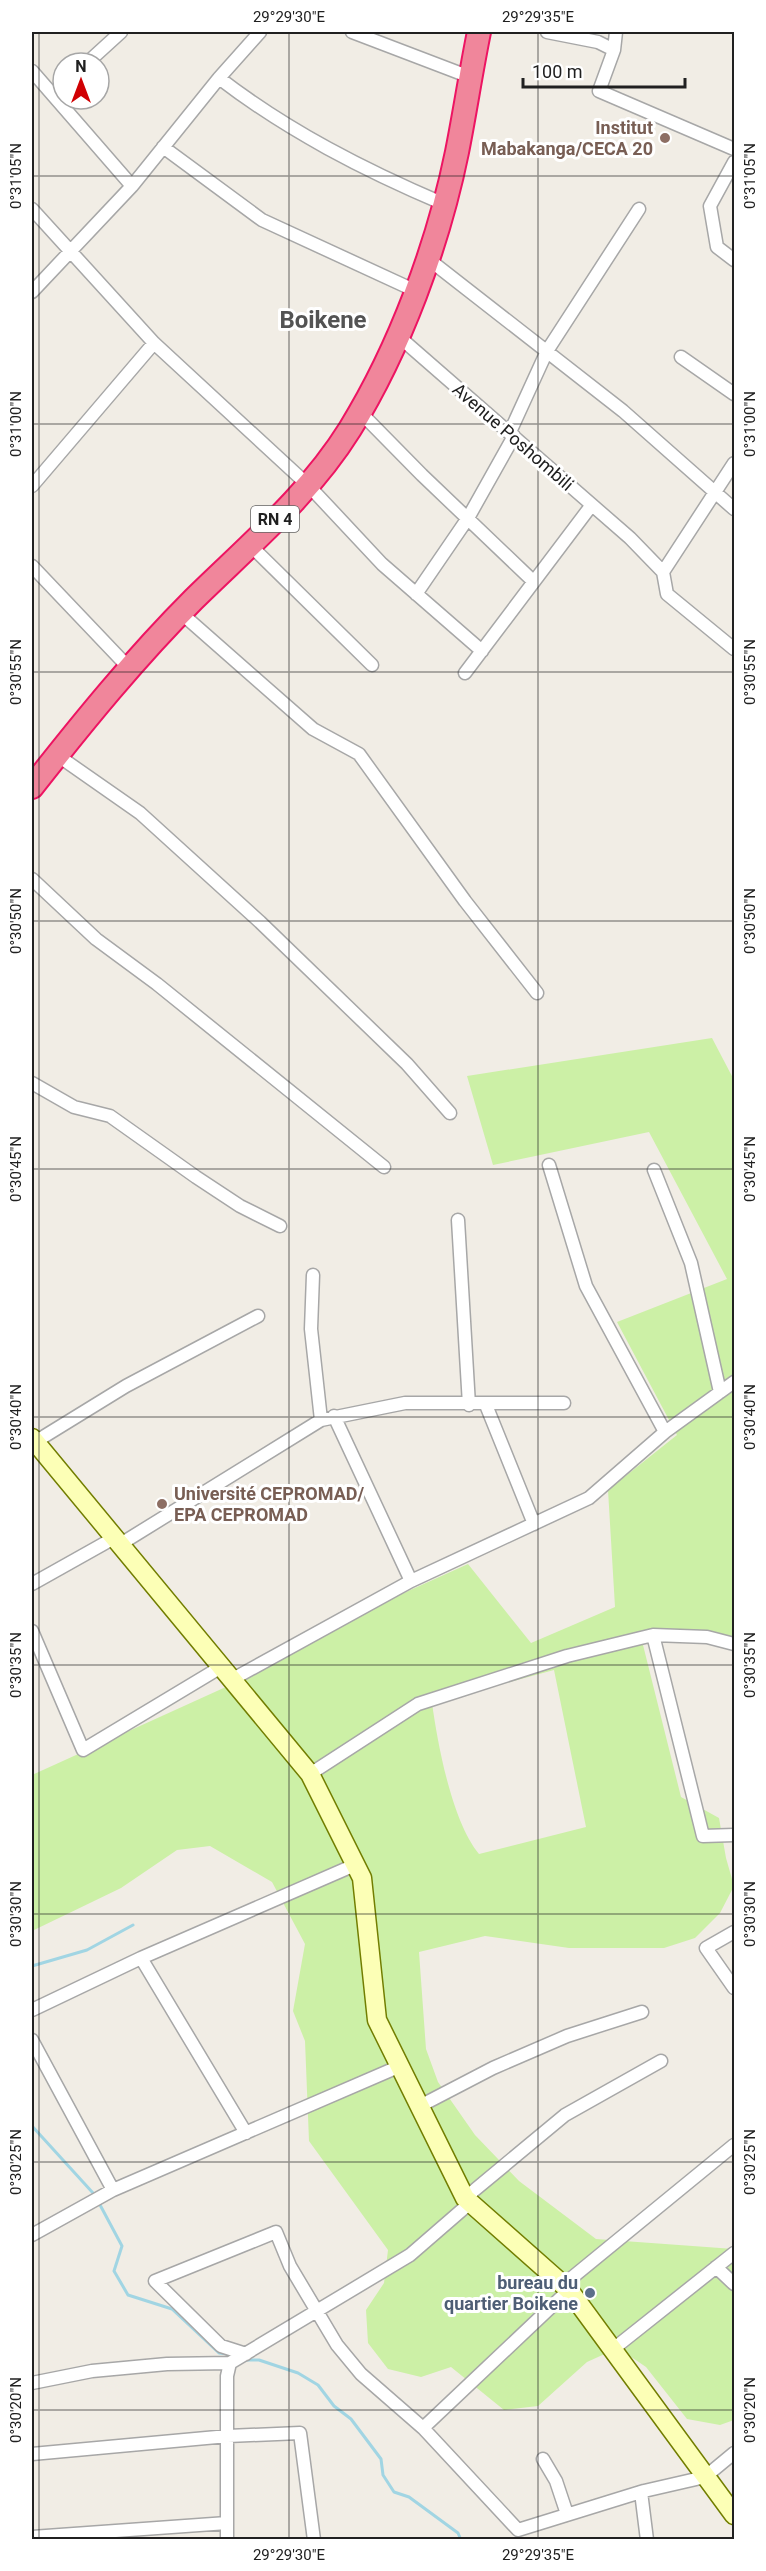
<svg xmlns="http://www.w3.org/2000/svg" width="766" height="2571" font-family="Roboto,sans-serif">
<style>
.grass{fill:#ccf0a6;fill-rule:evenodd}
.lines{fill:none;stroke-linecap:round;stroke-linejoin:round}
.stream{stroke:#a1d5e3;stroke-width:3}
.street-casing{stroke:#a7a7a7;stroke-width:15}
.secondary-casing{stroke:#727e00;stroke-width:21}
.highway-casing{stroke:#ed1462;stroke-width:26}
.street{stroke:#fff;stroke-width:12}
.secondary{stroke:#fcffb6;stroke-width:18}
.highway{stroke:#f0869b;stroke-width:22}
.ticks{fill:none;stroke:#202020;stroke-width:1.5;stroke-opacity:0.45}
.education-dot{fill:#8d6e63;stroke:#fff;stroke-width:2}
.service-dot{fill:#5c6f8a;stroke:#fff;stroke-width:2}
.labels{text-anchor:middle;stroke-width:6;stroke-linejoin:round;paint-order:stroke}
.shield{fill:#fff;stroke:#636363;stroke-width:1.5}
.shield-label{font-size:16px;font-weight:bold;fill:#202020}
.education-label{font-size:18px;font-weight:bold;fill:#785e54;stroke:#fff;text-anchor:end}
.street-label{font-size:18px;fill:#202020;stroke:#fff}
.service-label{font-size:18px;font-weight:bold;fill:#4e5e75;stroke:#fff;text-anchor:end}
.district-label{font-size:24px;font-weight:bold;fill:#535353;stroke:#fff}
.neatline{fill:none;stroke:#202020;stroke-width:2}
.ticks-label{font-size:15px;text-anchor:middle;fill:#202020}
</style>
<rect width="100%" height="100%" fill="#f1ede5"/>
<!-- grass -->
<path class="grass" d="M 712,1038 L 734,1080 L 734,1647 L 708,1643 L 642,1641 L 681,1797 L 719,1818 L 726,1858 L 734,1886 L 720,1913 L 695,1938 L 664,1948 L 569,1948 L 485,1936 L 419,1952 L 426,2049 L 438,2082 L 475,2135 L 519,2181 L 596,2239 L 734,2249 L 734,2420 L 720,2425 L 687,2419 L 646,2367 L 618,2348 L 587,2362 L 538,2406 L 504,2410 L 451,2367 L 421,2377 L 388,2369 L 368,2343 L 366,2310 L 384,2283 L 388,2250 L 309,2141 L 305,2041 L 293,2011 L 305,1944 L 272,1882 L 210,1846 L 177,1850 L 121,1888 L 32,1931 L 32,1775 L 228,1686 L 395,1597 L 468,1564 L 531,1643 L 615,1607 L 608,1490 L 677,1435 L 617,1322 L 727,1279 L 649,1132 L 493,1165 L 467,1076 ZM 554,1670 L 586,1827 L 479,1854 C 452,1821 438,1746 432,1703 Z"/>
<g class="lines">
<!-- stream -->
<path class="stream" d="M 32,1966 L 87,1950 L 133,1925
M 32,2126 L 93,2193
M 99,2203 L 122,2246 L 114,2271 L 128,2295 L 172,2309 L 219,2353 L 227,2354
M 244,2360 L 259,2360 L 298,2373 L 318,2385 L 334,2406 L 351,2419 L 381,2459 L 383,2475 L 394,2492 L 409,2497 L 458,2533 L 461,2540"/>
<defs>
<path id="street" d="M 352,32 L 470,77
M 547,32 L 598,42 L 614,50
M 616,32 L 614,50 L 599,91 L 734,149
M 87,63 L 121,32
M 32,71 L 132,186
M 219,78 C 288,131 364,170 444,204
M 53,94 L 63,85
M 163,147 L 262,220 L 416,291
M 734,162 L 710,206 L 717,247 L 734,260
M 32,209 L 154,343 L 309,486 L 382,564 L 482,651
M 427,258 L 623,411 L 734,509
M 32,292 L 132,186 L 219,78 L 260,32
M 397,335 L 630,538 L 663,572 L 667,594 L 734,649
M 681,357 L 734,394
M 359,411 L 422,475 L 533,581
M 510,432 L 547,351 L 639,209
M 32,486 L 154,343
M 250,545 L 372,665
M 32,566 L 130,669
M 663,572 L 734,463
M 416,594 L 468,518 L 514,436
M 181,613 L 313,729 L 359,754 L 465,901 L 537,993
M 465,673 L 591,506
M 57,755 L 140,813 L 260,922 L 407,1064 L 450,1113
M 32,879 L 96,939 L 157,984 L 384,1167
M 32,1083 L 74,1107 L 110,1116 L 196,1177 L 240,1206 L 280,1226
M 549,1165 L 586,1286 L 665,1432
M 654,1170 L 691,1263 L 720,1392
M 458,1220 L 469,1405
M 313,1275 L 311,1329 L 321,1420
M 486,1405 L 534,1524
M 334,1416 L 411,1581
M 35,1442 L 126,1386 L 258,1316
M 119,1545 L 321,1420 L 405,1403 L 564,1403
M 32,1584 L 114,1538
M 32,1631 L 83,1750 L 221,1667
M 653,1635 L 703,1836 L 734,1835
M 231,1680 L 411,1581 L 589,1498 L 665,1432 L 734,1382
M 310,1774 L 418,1704 L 567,1656 L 653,1635 L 707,1637 L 734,1644
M 734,1932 L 706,1948 L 734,1988
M 141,1958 L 246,2133
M 32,2010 L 141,1958 L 357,1864
M 32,2040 L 113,2190
M 418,2107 L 493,2068 L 567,2036 L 642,2012
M 465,2198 L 565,2115 L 661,2061
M 32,2235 L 113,2190 L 398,2067
M 716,2267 L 734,2284
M 563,2285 L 734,2145
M 612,2350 L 734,2253
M 246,2354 L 221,2346 L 155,2281 L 276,2232 L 290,2266 L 337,2345 L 361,2374 L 423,2428 L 518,2530 L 644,2491 L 705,2477 L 734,2453
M 32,2383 L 92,2371 L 167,2364 L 230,2363
M 423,2428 L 569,2290
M 32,2454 L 228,2436 L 300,2433 L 314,2540
M 543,2459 L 556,2481 L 567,2514
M 641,2492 L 647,2540
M 32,2537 L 227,2523
M 227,2540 L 227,2376 L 230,2363 L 410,2255 L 470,2203"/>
<path id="secondary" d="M 32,1438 L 310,1774 L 362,1878 L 377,2020 L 465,2198 L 569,2290 L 734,2515"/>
<path id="highway" d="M 32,787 C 83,722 136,657 194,599 C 249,545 309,495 350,429 C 400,348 438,245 457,152 C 465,112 471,71 479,32"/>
</defs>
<!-- street casing -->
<use href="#street" class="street-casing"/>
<!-- secondary casing -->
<use href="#secondary" class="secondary-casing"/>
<!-- highway casing -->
<use href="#highway" class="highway-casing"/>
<!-- street -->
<use href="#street" class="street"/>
<!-- secondary -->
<use href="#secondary" class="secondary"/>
<!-- highway -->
<use href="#highway" class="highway"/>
</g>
<!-- ticks -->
<path class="ticks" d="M 39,32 L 39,2540M 289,32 L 289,2540M 538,32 L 538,2540M 32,176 L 734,176M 32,424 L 734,424M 32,672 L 734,672M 32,921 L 734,921M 32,1169 L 734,1169M 32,1417 L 734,1417M 32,1665 L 734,1665M 32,1914 L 734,1914M 32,2162 L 734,2162M 32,2410 L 734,2410"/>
<!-- markers -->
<g class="education-dot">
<circle cx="665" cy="138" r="6"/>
<circle cx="162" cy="1504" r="6"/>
</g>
<circle class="service-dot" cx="590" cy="2293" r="6"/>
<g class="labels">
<!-- shield labels -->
<rect class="shield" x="251" y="506" width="48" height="26" rx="4.5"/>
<g class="shield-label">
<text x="275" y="525">RN 4</text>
</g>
<!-- education labels -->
<g class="education-label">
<text x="653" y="134">Institut<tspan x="653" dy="21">Mabakanga/CECA 20</tspan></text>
<text x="174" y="1500" text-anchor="start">Université CEPROMAD/<tspan x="174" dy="21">EPA CEPROMAD</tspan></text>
</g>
<!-- street labels -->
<g class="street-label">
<text transform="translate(513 437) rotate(41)" y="6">Avenue Poshombili</text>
</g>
<!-- service labels -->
<g class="service-label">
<text x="578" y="2289">bureau du<tspan x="578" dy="21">quartier Boikene</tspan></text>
</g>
<!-- district labels -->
<g class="district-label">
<text x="323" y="328">Boikene</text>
</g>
</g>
<!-- border -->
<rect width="766" height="2571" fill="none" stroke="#ffffff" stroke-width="66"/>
<!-- north arrow -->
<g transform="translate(81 81)"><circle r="28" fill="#ffffff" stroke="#a6a6a6" stroke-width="1.5"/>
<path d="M0-4.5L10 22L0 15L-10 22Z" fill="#d00003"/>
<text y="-9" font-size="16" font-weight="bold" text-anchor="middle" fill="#202020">N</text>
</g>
<!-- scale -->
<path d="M523 78v9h162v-9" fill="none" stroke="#202020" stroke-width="3"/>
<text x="532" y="78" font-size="18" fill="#202020" stroke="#ffffff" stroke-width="4.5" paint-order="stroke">100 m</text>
<rect x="33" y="33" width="700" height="2505" class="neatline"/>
<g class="ticks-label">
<text x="289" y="22">29°29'30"E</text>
<text x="538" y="22">29°29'35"E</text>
<text transform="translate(16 176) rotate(-90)" y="5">0°31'05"N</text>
<text transform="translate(750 176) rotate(-90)" y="5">0°31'05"N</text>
<text transform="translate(16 424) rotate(-90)" y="5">0°31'00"N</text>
<text transform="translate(750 424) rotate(-90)" y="5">0°31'00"N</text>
<text transform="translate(16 672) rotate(-90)" y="5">0°30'55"N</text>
<text transform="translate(750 672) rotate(-90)" y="5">0°30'55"N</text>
<text transform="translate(16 921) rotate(-90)" y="5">0°30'50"N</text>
<text transform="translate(750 921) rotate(-90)" y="5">0°30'50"N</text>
<text transform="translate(16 1169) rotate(-90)" y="5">0°30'45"N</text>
<text transform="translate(750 1169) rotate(-90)" y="5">0°30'45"N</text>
<text transform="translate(16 1417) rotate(-90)" y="5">0°30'40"N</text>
<text transform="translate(750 1417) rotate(-90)" y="5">0°30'40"N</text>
<text transform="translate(16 1665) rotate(-90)" y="5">0°30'35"N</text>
<text transform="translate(750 1665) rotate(-90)" y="5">0°30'35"N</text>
<text transform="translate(16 1914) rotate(-90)" y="5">0°30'30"N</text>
<text transform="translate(750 1914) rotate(-90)" y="5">0°30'30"N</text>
<text transform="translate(16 2162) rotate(-90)" y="5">0°30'25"N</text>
<text transform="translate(750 2162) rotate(-90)" y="5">0°30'25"N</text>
<text transform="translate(16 2410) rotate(-90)" y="5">0°30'20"N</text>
<text transform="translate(750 2410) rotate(-90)" y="5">0°30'20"N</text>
<text x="289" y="2560">29°29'30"E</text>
<text x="538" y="2560">29°29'35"E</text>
</g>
</svg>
